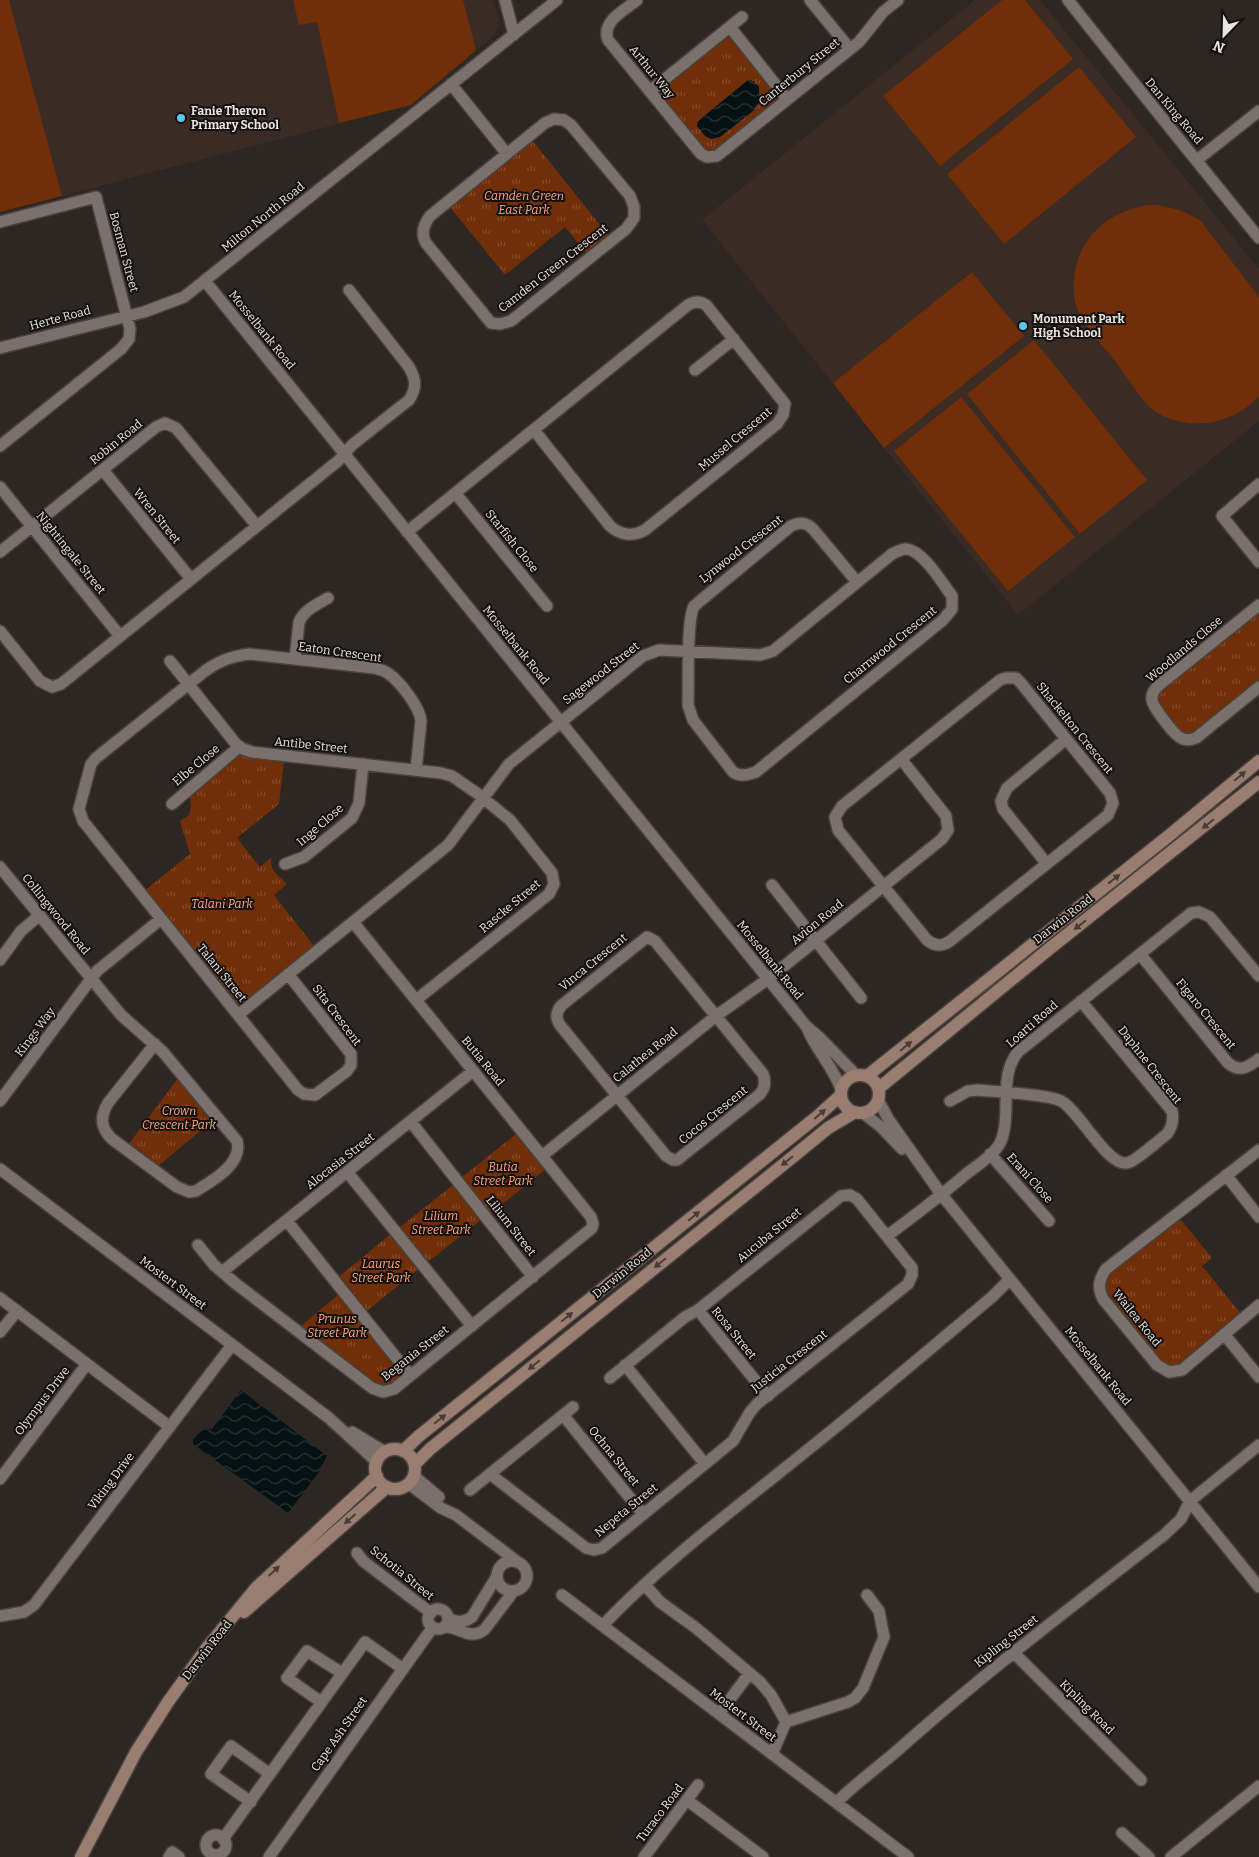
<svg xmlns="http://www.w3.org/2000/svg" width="1259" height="1857" font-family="Bitter,serif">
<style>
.built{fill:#3a2b25}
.park{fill:url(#park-tufts)}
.pitch{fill:#702e09}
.water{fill:url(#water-waves)}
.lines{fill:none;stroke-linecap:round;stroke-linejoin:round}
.street-casing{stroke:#49423e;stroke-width:14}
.secondary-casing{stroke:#49423e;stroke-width:15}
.street{stroke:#7b716c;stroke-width:11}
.secondary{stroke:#997d70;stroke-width:12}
.oneway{fill:#493c35}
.poi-dot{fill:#5bc7e7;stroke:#14100e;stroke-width:2}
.labels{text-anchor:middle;stroke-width:4;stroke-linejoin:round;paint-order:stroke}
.street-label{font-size:12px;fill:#e9e4e1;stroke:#14100e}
.poi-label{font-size:12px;font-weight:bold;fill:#e9e4e1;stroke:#14100e;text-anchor:start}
.park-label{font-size:12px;font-style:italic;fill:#fea780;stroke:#14100e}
</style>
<defs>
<pattern id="park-tufts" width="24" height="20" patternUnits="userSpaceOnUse" patternTransform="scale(1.25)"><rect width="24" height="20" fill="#702e09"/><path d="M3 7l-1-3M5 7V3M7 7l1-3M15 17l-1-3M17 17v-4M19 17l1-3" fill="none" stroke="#844c2d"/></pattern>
<pattern id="water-waves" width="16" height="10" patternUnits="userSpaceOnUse" patternTransform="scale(1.25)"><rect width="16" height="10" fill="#041216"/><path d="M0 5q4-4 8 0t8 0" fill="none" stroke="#293438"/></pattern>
</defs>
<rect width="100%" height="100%" fill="#2e2622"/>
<!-- built -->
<path class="built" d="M 0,0 L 493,0 L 499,22 L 495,35 L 411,105 L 0,212 Z
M 975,0 L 1040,0 L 1259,269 L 1259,421 L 1018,615 L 702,220 Z"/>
<!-- park -->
<path class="park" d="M 724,37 L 731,38 L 777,95 L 775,103 L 716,151 L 712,152 L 704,151 L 661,97 L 661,88 Z
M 532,140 L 609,236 L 587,254 L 565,227 L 505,275 L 449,206 Z
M 1259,611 L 1259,681 L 1192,735 L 1189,736 L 1181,733 L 1157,702 L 1157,693 Z
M 239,756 L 284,761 L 279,804 L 237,838 L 260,867 L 272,857 C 268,870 279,875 287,884 L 274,895 L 314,946 L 246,1002 L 242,1004 L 235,1004 L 144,891 L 190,854 L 180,821 L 189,815 L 191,806 L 190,796 L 235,757 Z
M 178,1078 L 212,1121 L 157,1167 L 128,1145 Z
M 517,1133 L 546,1169 L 491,1213 L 461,1178 Z
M 454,1184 L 482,1219 L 428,1262 L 400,1227 Z
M 1176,1221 L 1182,1221 L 1212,1258 L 1202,1266 L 1242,1315 L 1181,1363 C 1174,1367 1167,1366 1162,1361 L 1107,1292 L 1105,1283 L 1109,1275 Z
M 393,1232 L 421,1267 L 367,1311 L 340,1276 Z
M 340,1293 L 402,1373 C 398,1382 389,1389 379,1385 L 301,1326 Z"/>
<!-- pitch -->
<path class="pitch" d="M 0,0 L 9,0 L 62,196 L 0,212 Z
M 293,0 L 463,0 L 476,50 L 411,105 L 339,123 L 317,22 L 299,25 Z
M 1002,0 L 1025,0 L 1073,59 L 940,166 L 883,96 Z
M 1079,67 L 1136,137 L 1004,244 L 947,174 Z
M 1147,205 L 1158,205 L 1180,210 L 1200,220 L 1259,297 L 1259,396 C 1233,426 1184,433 1152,409 C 1142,401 1124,373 1115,361 C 1105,348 1086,327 1079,313 C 1074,304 1073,290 1074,280 C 1077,238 1108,212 1147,205 Z
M 972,272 L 1024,336 L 884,448 L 833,383 Z
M 1034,340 L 1147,480 L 1080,534 L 967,394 Z
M 961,397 L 1075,537 L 1008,591 L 894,451 Z"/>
<!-- water -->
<path class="water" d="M 748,80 L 753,81 L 759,87 L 759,102 L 753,111 L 720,137 L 711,139 L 705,136 L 697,126 L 698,121 Z
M 241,1390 L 327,1456 L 319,1472 L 288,1513 L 193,1444 L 193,1440 L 203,1428 L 212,1429 Z"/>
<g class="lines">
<defs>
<path id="street" d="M 505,0 L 514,35
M 637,0 C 625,10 601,21 608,40 L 701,154 L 707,157 L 717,156 L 859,42 L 883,12 L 898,0
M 810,0 L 850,49
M 1068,0 C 1131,80 1195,159 1259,238
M 730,27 L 787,99
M 451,84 L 507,154
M 650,91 L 742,17
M 554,119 L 564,120 L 571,125 L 630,196 L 634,207 L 634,218 L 626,229 L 511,321 L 500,324 L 491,323 L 426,243 C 420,233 424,224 430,216 L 545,123 Z
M 1197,160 L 1259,111
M 0,222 L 96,197 L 130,329 L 129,339 L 121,349 L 0,446
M 205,281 L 806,1026 L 820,1038 L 856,1075
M 0,348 L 144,312 L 184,297 L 557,0
M 695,370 L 734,339
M 103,470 L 191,579
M 1259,484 L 1222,516 L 1259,562
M 0,487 L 120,636
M 456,494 L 547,606
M 407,532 L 688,305 C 695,301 701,301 707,306 L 785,404 L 783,415 L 777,424 L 645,530 C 633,537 620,535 610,526 L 534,430
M 0,552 L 156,427 L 165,423 L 176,428 L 257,526
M 1259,605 L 1158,686 C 1154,690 1151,694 1152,700 C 1153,707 1174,735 1181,738 C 1186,741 1191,740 1196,738 L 1259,687
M 0,631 L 40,681 L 52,687 L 61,684 L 338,461 L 352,445 L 409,400 C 417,388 416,379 409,367 L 349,290
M 295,659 L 299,622 C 304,610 316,605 328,598
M 170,661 L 236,744 L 243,749 L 252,752 L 441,773 L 452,776 L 478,794 L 510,820 L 552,873 L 554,884 L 549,894 L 416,1000
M 1006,678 L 1016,678 L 1020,682 L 1110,793 L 1113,803 L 1108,815 L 950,941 C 942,947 934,946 927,940 L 838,830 L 835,817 L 842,806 L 1000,680 Z
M 172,804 L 239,747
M 285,864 L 304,857 L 352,818 L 359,803 L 363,764
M 1047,864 L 1003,809 L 1001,801 L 1007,788 L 1066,739
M 0,867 L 121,1015 L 163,1052 L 237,1141 C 243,1164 213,1180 196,1191 L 189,1192 L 177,1187 L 112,1139 C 100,1127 100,1117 108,1103 L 155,1044
M 772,885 L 861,998
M 647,937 L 655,941 L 763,1074 C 766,1082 765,1089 759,1095 L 677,1160 L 673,1160 L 666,1156 L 560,1025 C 555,1018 556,1011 562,1005 Z
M 1140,954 L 1228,1063 C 1240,1073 1248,1067 1259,1059
M 0,960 L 21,931 L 40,915
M 288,974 L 351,1054 L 351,1065 L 347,1071 L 315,1095 L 304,1094 L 298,1090 L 83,821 L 79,809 L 91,764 L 96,758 L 205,671 C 220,660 233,656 250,654 L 374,668 C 379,669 384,670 389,674 C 400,682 420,707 421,721 L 416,770
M 238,1015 L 448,845 L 509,764 L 643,656 L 659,650 L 760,655 L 773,651 L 892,554 C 896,552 901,549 906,549 C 923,550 942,583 952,596 L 952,609 L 943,620 L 756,772 C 747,775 741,777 733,772 L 693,720 L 688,705 C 689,684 686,621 694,606 L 791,526 C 800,522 806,522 813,529 L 857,582
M 808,1030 C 817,1051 833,1067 841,1089
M 878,1100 L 889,1120 L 941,1194 L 1259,1587
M 0,1101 L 97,971 L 161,919
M 950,1101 L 968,1091 L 978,1090 C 996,1092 1047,1094 1061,1101 C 1080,1111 1110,1172 1130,1162 C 1139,1158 1158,1141 1167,1134 C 1172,1127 1174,1120 1172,1111 L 1081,1001
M 863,1113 L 881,1127 L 902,1149
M 411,1122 L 533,1277
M 1259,1150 L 1106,1269 C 1099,1279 1097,1287 1103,1299 L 1157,1365 L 1169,1372 L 1182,1370 L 1259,1305
M 990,1154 L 1049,1221
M 542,1156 L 716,1016 L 768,979 L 942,839 L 948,830 L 946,816 L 902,760
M 0,1169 L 329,1418 L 377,1462
M 348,1173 L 472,1326
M 1226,1175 L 1259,1217
M 287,1221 L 410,1375
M 887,1236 C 914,1216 940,1196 965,1175 C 977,1165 995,1155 1001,1141 C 1012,1113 998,1076 1018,1052 L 1191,913 L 1199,912 L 1210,917 L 1259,976
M 198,1245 L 214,1265 L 235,1283 L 372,1388 L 383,1392 L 394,1389 L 592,1228 L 593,1224 L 591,1217 L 353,922
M 222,1272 L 473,1071
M 0,1298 L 170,1427
M 698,1310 L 768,1396
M 0,1332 L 17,1311
M 1224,1334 L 1259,1377
M 625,1365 L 705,1464
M 563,1415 L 643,1514
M 352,1432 L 385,1452
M 490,1474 L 586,1548 L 594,1550 L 602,1548 L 733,1441 L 750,1412 L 757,1404 L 908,1284 L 912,1275 L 912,1268 L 857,1199 L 850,1195 L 841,1196 L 698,1310 L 685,1317 L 610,1378
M 414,1476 L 439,1497
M 0,1479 L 87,1364
M 409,1484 L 441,1508 L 456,1515 L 519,1563
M 470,1490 L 573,1407
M 357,1553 L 363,1561 L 431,1613
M497 1576a15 15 0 1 1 30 0a15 15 0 1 1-30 0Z
M 645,1585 L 660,1602 L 696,1628 L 760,1682 L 771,1695 L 786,1722
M 562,1595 L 908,1857
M428 1619a10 10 0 1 1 20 0a10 10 0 1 1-20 0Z
M 0,1616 L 24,1612 L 34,1605 L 232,1345
M 448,1618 C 456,1623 464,1623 472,1617 L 497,1576
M 603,1625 C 664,1561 736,1508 805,1452 C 868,1402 930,1349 992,1297 L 1010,1279
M 444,1627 C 460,1626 470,1642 485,1629 L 513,1592
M 1014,1653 L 1141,1780
M 321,1702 L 287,1678 L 307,1651 L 342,1673
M 719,1714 L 749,1674
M 772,1754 L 786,1722 L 848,1702 L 855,1698 L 863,1688 L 884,1637 L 879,1611 L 867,1595
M 687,1800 L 763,1857
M 251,1802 L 211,1774 L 231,1746 L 270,1774
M 837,1802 C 856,1783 877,1768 898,1750 C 983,1674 1074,1605 1164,1535 L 1181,1519 L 1190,1501 L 1259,1445
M 1122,1833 L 1149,1857
M206 1845a10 10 0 1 1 20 0a10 10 0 1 1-20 0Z
M 223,1839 L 365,1642 L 403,1669
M 169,1857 L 172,1852 L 179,1857
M 269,1857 L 433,1627
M 644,1857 L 698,1785
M 1171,1857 L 1259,1786"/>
<path id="secondary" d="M841 1094a19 19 0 1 1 38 0a19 19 0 1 1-38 0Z
M 867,1076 L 1171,834 L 1259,761
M 879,1088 L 1049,949 L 1259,782
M375 1469a20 20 0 1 1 40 0a20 20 0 1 1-40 0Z
M 403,1451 L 419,1436 L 819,1115 L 841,1095
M 415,1464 L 430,1449 L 784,1164 L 828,1128 L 855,1112
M 244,1612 L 387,1487
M 81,1857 L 136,1752 L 168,1702 L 206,1649 L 256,1588 L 377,1476"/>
</defs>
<!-- street casing -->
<use href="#street" class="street-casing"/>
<!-- secondary casing -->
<use href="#secondary" class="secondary-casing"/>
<!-- street -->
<use href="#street" class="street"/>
<!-- secondary -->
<use href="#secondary" class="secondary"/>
</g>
<!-- one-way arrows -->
<defs><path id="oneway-solid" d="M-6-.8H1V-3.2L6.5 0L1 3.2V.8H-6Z" transform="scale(1.25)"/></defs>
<g class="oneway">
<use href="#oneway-solid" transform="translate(1240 776) rotate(-40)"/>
<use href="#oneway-solid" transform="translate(1208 824) rotate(141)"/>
<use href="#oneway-solid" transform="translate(1114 879) rotate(-38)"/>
<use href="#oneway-solid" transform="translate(1080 925) rotate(142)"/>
<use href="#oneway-solid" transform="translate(906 1046) rotate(-39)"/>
<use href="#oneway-solid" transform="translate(820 1114) rotate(-41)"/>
<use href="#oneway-solid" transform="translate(787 1161) rotate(141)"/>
<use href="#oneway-solid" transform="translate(694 1216) rotate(-39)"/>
<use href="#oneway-solid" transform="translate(660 1263) rotate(141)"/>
<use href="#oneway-solid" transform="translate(567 1317) rotate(-39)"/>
<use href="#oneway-solid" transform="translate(534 1365) rotate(141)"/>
<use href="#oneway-solid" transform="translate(440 1419) rotate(-39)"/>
<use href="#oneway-solid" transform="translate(350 1519) rotate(139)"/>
<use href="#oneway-solid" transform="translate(274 1571) rotate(-43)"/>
</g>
<!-- markers -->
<g class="poi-dot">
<circle cx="181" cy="118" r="5"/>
<circle cx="1023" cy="326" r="5"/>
</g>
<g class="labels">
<!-- street labels -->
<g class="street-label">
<text transform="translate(652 72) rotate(51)" y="4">Arthur Way</text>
<text transform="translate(799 72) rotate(-39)" y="4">Canterbury Street</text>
<text transform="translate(1174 111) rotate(50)" y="4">Dan King Road</text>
<text transform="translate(263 217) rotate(-39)" y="4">Milton North Road</text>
<text transform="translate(124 252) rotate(75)" y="4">Bosman Street</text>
<text transform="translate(553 268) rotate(-38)" y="4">Camden Green Crescent</text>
<text transform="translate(60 318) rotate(-15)" y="4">Herte Road</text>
<text transform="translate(262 330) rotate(51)" y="4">Mosselbank Road</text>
<text transform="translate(735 439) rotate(-40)" y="4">Mussel Crescent</text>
<text transform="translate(116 442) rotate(-39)" y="4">Robin Road</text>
<text transform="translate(157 516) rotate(51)" y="4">Wren Street</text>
<text transform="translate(512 541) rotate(51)" y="4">Starfish Close</text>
<text transform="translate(741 549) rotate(-38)" y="4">Lynwood Crescent</text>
<text transform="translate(71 553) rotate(51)" y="4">Nightingale Street</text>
<text transform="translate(516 645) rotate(51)" y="4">Mosselbank Road</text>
<text transform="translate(890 645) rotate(-39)" y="4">Charnwood Crescent</text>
<text transform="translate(1184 649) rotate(-40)" y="4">Woodlands Close</text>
<text transform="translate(340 652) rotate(8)" y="4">Eaton Crescent</text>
<text transform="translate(601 673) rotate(-38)" y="4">Sagewood Street</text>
<text transform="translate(1075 728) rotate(51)" y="4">Shackelton Crescent</text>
<text transform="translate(311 745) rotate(6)" y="4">Antibe Street</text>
<text transform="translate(196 765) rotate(-40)" y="4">Elbe Close</text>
<text transform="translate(320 825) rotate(-41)" y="4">Inge Close</text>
<text transform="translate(510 906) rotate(-40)" y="4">Rascke Street</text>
<text transform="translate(56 914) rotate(51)" y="4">Collingwood Road</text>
<text transform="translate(1063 919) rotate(-38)" y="4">Darwin Road</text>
<text transform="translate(817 922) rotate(-39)" y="4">Avion Road</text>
<text transform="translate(770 960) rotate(51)" y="4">Mosselbank Road</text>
<text transform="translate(593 962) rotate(-39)" y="4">Vinca Crescent</text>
<text transform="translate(222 973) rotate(51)" y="4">Talani Street</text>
<text transform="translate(1206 1014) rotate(51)" y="4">Figaro Crescent</text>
<text transform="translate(337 1015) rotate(53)" y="4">Sita Crescent</text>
<text transform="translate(1032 1024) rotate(-41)" y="4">Loarti Road</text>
<text transform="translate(35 1032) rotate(-53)" y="4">Kings Way</text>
<text transform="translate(645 1055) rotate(-39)" y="4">Calathea Road</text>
<text transform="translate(483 1061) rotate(51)" y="4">Butia Road</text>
<text transform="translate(1150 1065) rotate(52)" y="4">Daphne Crescent</text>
<text transform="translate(713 1115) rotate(-39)" y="4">Cocos Crescent</text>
<text transform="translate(340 1161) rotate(-38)" y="4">Alocasia Street</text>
<text transform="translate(1030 1178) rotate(48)" y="4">Erani Close</text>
<text transform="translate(511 1226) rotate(52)" y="4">Lilium Street</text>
<text transform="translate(769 1235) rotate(-39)" y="4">Aucuba Street</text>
<text transform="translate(622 1273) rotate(-39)" y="4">Darwin Road</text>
<text transform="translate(173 1283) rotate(37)" y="4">Mostert Street</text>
<text transform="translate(1137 1318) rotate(51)" y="4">Wailea Road</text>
<text transform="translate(734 1333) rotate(51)" y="4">Rosa Street</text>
<text transform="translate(415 1353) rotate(-38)" y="4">Begania Street</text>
<text transform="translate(789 1361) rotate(-38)" y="4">Justicia Crescent</text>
<text transform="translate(1098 1366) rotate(51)" y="4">Mosselbank Road</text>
<text transform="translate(42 1401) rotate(-53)" y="4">Olympus Drive</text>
<text transform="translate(614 1456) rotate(51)" y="4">Ochna Street</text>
<text transform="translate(111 1481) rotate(-53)" y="4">Viking Drive</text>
<text transform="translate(626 1510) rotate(-39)" y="4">Nepeta Street</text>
<text transform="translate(402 1573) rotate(39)" y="4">Schotia Street</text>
<text transform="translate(1006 1641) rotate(-38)" y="4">Kipling Street</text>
<text transform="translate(207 1650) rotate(-52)" y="4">Darwin Road</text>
<text transform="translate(1087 1707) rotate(45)" y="4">Kipling Road</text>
<text transform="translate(743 1715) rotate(37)" y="4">Mostert Street</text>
<text transform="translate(339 1734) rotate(-55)" y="4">Cape Ash Street</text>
<text transform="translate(660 1813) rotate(-53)" y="4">Turaco Road</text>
</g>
<!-- poi labels -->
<g class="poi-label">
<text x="191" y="115">Fanie Theron<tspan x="191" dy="14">Primary School</tspan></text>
<text x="1033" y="323">Monument Park<tspan x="1033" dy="14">High School</tspan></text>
</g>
<!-- park labels -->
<g class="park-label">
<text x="524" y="200">Camden Green<tspan x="524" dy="14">East Park</tspan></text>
<text x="222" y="908">Talani Park</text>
<text x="179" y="1115">Crown<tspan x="179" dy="14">Crescent Park</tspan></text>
<text x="503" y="1171">Butia<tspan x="503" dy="14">Street Park</tspan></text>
<text x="441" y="1220">Lilium<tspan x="441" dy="14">Street Park</tspan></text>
<text x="381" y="1268">Laurus<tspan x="381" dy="14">Street Park</tspan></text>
<text x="337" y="1323">Prunus<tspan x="337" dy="14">Street Park</tspan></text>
</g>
</g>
<!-- north arrow -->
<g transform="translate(1224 35) rotate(203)" stroke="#14100e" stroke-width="4" paint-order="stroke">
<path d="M0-4L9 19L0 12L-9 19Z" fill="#e9e4e1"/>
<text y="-8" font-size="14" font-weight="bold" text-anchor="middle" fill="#e9e4e1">N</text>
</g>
</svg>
